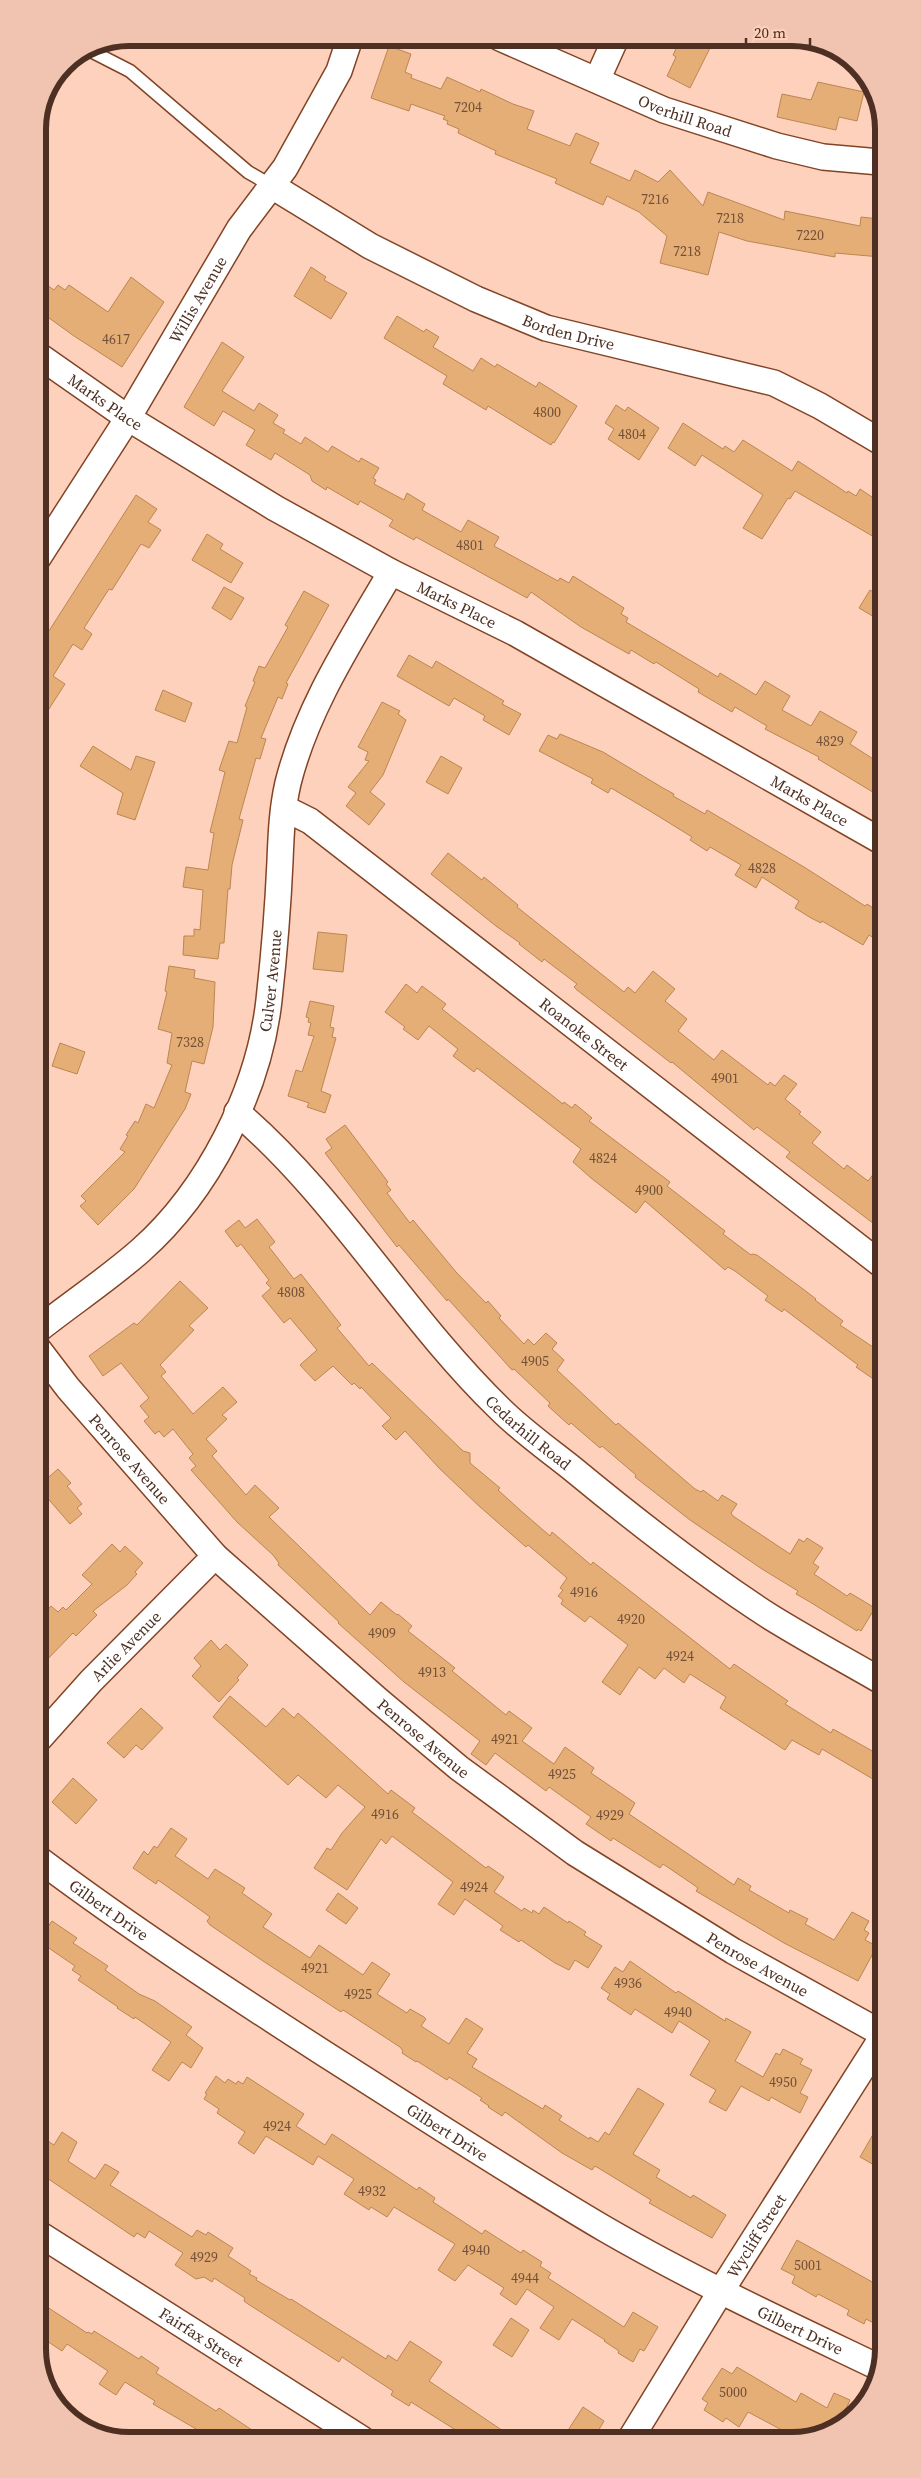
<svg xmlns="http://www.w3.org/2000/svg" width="921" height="2478" font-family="'Source Serif 4',serif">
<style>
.building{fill:#e5ae77;stroke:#bb8651}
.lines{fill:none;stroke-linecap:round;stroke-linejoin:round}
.lane-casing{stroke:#824425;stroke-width:15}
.street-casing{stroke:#824425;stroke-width:28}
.lane{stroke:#fff;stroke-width:12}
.street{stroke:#fff;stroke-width:25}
.labels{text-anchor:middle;stroke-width:4;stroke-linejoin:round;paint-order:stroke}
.number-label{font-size:14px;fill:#735038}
.street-label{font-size:16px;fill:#4d3023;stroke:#fed1bd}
.rim{fill:none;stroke:#4d3023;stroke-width:6}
</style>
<rect width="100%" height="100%" fill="#fed1bd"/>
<!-- building -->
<path class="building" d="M 681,38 L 715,38 L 690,88 L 667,76 L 676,57 L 673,55 Z
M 389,46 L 411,54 L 405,72 L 412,75 L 411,78 L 441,89 L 447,77 L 480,92 L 481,89 L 513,104 L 534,111 L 527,129 L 570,146 L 576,133 L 599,143 L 590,163 L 630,181 L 635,170 L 658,182 L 670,170 L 703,206 L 708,192 L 784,220 L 785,211 L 860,226 L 861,217 L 880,219 L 881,257 L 835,253 L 835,257 L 747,241 L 719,232 L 708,275 L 660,263 L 667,236 L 639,212 L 607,196 L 603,205 L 555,183 L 557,179 L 495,154 L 496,151 L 458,133 L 459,129 L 447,124 L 448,121 L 443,119 L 445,116 L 411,104 L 409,111 L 371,98 Z
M 818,82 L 864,92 L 857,121 L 839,117 L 836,130 L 777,117 L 782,94 L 811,100 Z
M 311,267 L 326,277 L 324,280 L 347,293 L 331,319 L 294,296 Z
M 131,277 L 164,302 L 122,367 L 74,336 L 38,310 L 38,279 L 54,290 L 58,285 L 65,290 L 69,285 L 108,312 Z
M 397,316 L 424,332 L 426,329 L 439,337 L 433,347 L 473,371 L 481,358 L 495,367 L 497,364 L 536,387 L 539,382 L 577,406 L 554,443 L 553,442 L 551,445 L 488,406 L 486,410 L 443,384 L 447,376 L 384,338 Z
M 222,342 L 244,357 L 222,391 L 254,411 L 259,403 L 278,415 L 273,423 L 285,430 L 283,433 L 301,444 L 305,437 L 328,452 L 332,446 L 359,462 L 361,458 L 379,468 L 373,478 L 376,480 L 374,484 L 404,500 L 407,493 L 425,504 L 422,510 L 461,532 L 468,520 L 499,537 L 494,546 L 558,581 L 560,578 L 569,583 L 573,576 L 624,608 L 621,614 L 628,618 L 626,622 L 718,677 L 720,673 L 756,695 L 765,681 L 790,696 L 782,710 L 811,726 L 820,711 L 857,732 L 850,744 L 881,764 L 881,797 L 818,759 L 819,757 L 765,729 L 767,726 L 735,707 L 732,712 L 698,692 L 699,689 L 656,662 L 654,664 L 631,650 L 629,654 L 581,627 L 531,592 L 527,598 L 416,537 L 414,540 L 389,526 L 393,520 L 360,501 L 358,505 L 327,487 L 326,490 L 312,481 L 310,475 L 275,453 L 271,460 L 246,445 L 255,430 L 223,411 L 214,426 L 184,407 Z
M 616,405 L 625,411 L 628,407 L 659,428 L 639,460 L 608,439 L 614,429 L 605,423 Z
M 683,423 L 723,449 L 725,446 L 734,452 L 743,440 L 792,471 L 798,461 L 847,493 L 848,491 L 856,496 L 860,489 L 881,503 L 881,541 L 795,491 L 790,499 L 788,498 L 762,539 L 743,528 L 763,495 L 702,455 L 695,466 L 668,448 Z
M 136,495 L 157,509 L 148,522 L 161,530 L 149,548 L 141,544 L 112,590 L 109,589 L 84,628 L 92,634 L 82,650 L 73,644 L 53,676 L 65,684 L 38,726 L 38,648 Z
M 207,534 L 223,544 L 220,549 L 243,563 L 231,583 L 192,560 Z
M 224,587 L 244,598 L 231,620 L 212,608 Z
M 870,590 L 881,597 L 881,621 L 859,608 Z
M 304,591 L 329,605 L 286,683 L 288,684 L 282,699 L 278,697 L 261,738 L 266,739 L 260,759 L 256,758 L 239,819 L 243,820 L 232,865 L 230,889 L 228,889 L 224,943 L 220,943 L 218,959 L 183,955 L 184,936 L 194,936 L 194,929 L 200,930 L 203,890 L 183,887 L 186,867 L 208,870 L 214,833 L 210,832 L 225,772 L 219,770 L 229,741 L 237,743 L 247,707 L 245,706 L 255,682 L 253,681 L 259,666 L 265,668 L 288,627 L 285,625 Z
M 409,655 L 432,668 L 436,661 L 504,701 L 502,704 L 521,714 L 509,735 L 483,720 L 485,716 L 454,698 L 449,706 L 397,676 Z
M 163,690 L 192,703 L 185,722 L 155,710 Z
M 382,702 L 400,711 L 398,714 L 406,720 L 383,775 L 370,792 L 385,804 L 369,825 L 346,806 L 356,793 L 348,787 L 369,761 L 365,760 L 368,752 L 358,747 Z
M 560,734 L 603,752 L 663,788 L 674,794 L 673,796 L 705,814 L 707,810 L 804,867 L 865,906 L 867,904 L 881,913 L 881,943 L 869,935 L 863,945 L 822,921 L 821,923 L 811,918 L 795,908 L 799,901 L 762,877 L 756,888 L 735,875 L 741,865 L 710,847 L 707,851 L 690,840 L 692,837 L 650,811 L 611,788 L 608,793 L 591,783 L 593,779 L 539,751 L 548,735 L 557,739 Z
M 93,746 L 131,770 L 136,756 L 155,762 L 135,820 L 117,814 L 123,793 L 80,766 Z
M 441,756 L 462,768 L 448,794 L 426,782 Z
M 448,853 L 482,880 L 484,877 L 518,905 L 517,907 L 624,992 L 628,987 L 635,993 L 653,971 L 675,989 L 665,1001 L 687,1019 L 678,1031 L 714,1060 L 722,1050 L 768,1085 L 770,1082 L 775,1086 L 784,1075 L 797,1084 L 785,1099 L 801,1112 L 799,1114 L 821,1132 L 812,1143 L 844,1169 L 847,1165 L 868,1181 L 882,1163 L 882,1230 L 786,1157 L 790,1152 L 757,1127 L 754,1130 L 672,1062 L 671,1063 L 577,990 L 574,987 L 577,984 L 544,959 L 542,962 L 519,944 L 520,943 L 496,926 L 431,874 Z
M 318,932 L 347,935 L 343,972 L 313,969 Z
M 169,966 L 195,970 L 194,978 L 215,982 L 213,1027 L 204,1064 L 192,1061 L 185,1092 L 191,1094 L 185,1109 L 134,1189 L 98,1225 L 80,1206 L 86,1201 L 81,1196 L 125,1152 L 120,1149 L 128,1136 L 126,1135 L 135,1121 L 138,1123 L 146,1104 L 154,1108 L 172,1065 L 167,1063 L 172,1033 L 158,1029 L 167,992 L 165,991 Z
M 406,984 L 417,993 L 422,986 L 446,1004 L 442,1009 L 563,1104 L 564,1102 L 572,1108 L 575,1104 L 592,1118 L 589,1121 L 670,1182 L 667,1186 L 725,1231 L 723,1234 L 751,1255 L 752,1254 L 757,1255 L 803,1289 L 816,1299 L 815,1300 L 843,1321 L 840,1325 L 882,1353 L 882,1385 L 856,1367 L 858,1365 L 784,1309 L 782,1312 L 765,1300 L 768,1296 L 735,1271 L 728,1267 L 725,1270 L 645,1201 L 636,1213 L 591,1178 L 573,1162 L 581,1149 L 477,1068 L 474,1072 L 453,1056 L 458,1049 L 429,1026 L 418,1040 L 403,1029 L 405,1027 L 385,1012 Z
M 310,1001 L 334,1006 L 330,1027 L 334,1028 L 332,1037 L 336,1038 L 321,1091 L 331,1095 L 325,1113 L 307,1107 L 309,1103 L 288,1096 L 296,1070 L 302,1072 L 314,1036 L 308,1035 L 311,1023 L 308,1022 L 309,1018 L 306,1017 Z
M 60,1043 L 85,1052 L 77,1074 L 52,1066 Z
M 345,1125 L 388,1182 L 386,1184 L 391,1190 L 387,1193 L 410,1223 L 413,1220 L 456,1272 L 486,1303 L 488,1301 L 501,1316 L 499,1318 L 524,1344 L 528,1339 L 534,1345 L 546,1333 L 557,1343 L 552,1349 L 564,1360 L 557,1370 L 616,1425 L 618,1423 L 695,1489 L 701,1492 L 703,1490 L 718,1501 L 722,1495 L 737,1504 L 731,1513 L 733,1516 L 790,1554 L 799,1539 L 804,1542 L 807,1538 L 823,1548 L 813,1563 L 819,1567 L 814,1574 L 847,1596 L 850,1593 L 875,1608 L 861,1631 L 858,1629 L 857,1631 L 810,1602 L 796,1594 L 798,1591 L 762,1569 L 690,1520 L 635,1477 L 636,1475 L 602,1446 L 600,1448 L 571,1423 L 569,1425 L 548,1406 L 550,1403 L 514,1369 L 512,1370 L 448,1299 L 447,1301 L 399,1245 L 397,1247 L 325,1153 L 332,1148 L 326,1139 Z
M 257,1219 L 275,1242 L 269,1247 L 294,1279 L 301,1274 L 341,1325 L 337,1328 L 369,1366 L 372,1363 L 463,1451 L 470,1453 L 470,1463 L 500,1488 L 498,1490 L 520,1510 L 550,1536 L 552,1532 L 591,1565 L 593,1562 L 730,1669 L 734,1664 L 788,1701 L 785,1704 L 831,1733 L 833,1729 L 883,1757 L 883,1785 L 822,1749 L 819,1755 L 792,1740 L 785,1750 L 720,1708 L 726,1697 L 690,1674 L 684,1683 L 664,1668 L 655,1679 L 639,1667 L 620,1695 L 602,1682 L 628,1645 L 590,1616 L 585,1622 L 561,1604 L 563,1600 L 558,1596 L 563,1590 L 560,1588 L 567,1578 L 528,1545 L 526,1547 L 479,1506 L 440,1469 L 405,1431 L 396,1440 L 382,1426 L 391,1418 L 361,1387 L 360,1389 L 354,1383 L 352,1385 L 333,1366 L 315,1381 L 300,1365 L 317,1350 L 290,1318 L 284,1323 L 262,1296 L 271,1288 L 266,1283 L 269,1280 L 241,1244 L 237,1247 L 225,1231 L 239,1220 L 245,1228 Z
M 180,1281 L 208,1308 L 189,1326 L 194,1330 L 160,1365 L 166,1372 L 161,1376 L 193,1414 L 223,1387 L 237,1402 L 222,1415 L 227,1419 L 206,1439 L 217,1451 L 212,1456 L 246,1495 L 255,1485 L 279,1508 L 269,1517 L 370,1615 L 381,1602 L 397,1615 L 398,1614 L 412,1626 L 408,1631 L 455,1668 L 452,1671 L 506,1715 L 509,1711 L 532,1728 L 522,1741 L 554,1764 L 565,1747 L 594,1768 L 591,1773 L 635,1803 L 629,1814 L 734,1885 L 738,1878 L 751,1886 L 749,1890 L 789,1913 L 790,1910 L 808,1919 L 805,1924 L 834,1940 L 852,1912 L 869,1921 L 864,1930 L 869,1933 L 865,1940 L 877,1946 L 858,1981 L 784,1943 L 696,1891 L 698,1888 L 694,1885 L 663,1864 L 660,1868 L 613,1838 L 611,1841 L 586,1824 L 591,1817 L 549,1787 L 546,1791 L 495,1753 L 486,1765 L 471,1754 L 480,1741 L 404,1682 L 338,1623 L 339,1622 L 278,1565 L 279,1563 L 273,1555 L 237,1522 L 191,1470 L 196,1466 L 189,1458 L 193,1454 L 173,1429 L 164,1437 L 159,1431 L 155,1434 L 144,1421 L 149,1417 L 140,1406 L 149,1398 L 121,1363 L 103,1376 L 89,1356 L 134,1323 L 137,1325 Z
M 58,1469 L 71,1483 L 67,1486 L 82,1504 L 77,1508 L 82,1514 L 70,1524 L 44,1494 L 48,1491 L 42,1483 Z
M 112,1544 L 120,1552 L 125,1546 L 143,1563 L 135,1572 L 137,1574 L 127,1585 L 93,1611 L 97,1615 L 76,1636 L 73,1633 L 40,1667 L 40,1618 L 51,1606 L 58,1612 L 63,1607 L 66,1610 L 92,1584 L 82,1575 Z
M 211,1640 L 220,1650 L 226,1644 L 248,1665 L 237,1678 L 239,1680 L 219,1702 L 192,1676 L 201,1666 L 194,1658 Z
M 230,1696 L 266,1727 L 283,1708 L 294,1718 L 298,1713 L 388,1794 L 391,1790 L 415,1808 L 412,1812 L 486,1868 L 488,1866 L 504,1877 L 494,1892 L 522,1911 L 524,1908 L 532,1913 L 533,1910 L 539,1914 L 544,1907 L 568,1923 L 569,1921 L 586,1932 L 584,1935 L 602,1946 L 588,1968 L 575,1960 L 569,1970 L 555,1963 L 521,1940 L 519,1942 L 500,1930 L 503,1926 L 465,1899 L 454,1915 L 438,1904 L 453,1882 L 392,1836 L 386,1844 L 381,1839 L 347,1890 L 314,1868 L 327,1848 L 331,1850 L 342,1833 L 365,1807 L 338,1785 L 326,1798 L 298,1775 L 288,1785 L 213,1717 Z
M 141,1708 L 163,1728 L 142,1750 L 136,1745 L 124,1758 L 107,1743 Z
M 73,1778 L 97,1800 L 76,1824 L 52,1802 Z
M 171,1828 L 187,1839 L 175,1856 L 208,1879 L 215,1869 L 245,1888 L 242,1893 L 272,1914 L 263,1927 L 310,1958 L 319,1945 L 363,1975 L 372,1962 L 390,1974 L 377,1994 L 407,2013 L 410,2009 L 424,2017 L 426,2019 L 421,2026 L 449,2044 L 466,2018 L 483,2029 L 467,2053 L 477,2059 L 472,2067 L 543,2109 L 545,2105 L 562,2116 L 559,2120 L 589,2139 L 590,2137 L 598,2142 L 605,2132 L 609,2135 L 638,2088 L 664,2104 L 633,2154 L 660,2170 L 656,2177 L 691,2198 L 693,2195 L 726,2215 L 712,2238 L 649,2203 L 651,2200 L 600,2169 L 595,2166 L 592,2170 L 562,2153 L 505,2112 L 502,2116 L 488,2107 L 489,2106 L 480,2100 L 482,2098 L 449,2077 L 447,2080 L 417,2061 L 416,2062 L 402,2053 L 403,2051 L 400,2047 L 343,2010 L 341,2012 L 263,1961 L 210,1925 L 207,1921 L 210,1917 L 202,1911 L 158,1880 L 156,1884 L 133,1868 L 144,1851 L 148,1855 L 154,1846 L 157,1848 Z
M 338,1893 L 358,1908 L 346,1924 L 326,1910 Z
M 52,1921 L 77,1938 L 73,1943 L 108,1966 L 105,1970 L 139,1994 L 155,2001 L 192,2027 L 186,2035 L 203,2048 L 191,2068 L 182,2062 L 169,2081 L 152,2070 L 171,2042 L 135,2017 L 134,2019 L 117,2008 L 118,2007 L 78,1980 L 81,1976 L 72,1970 L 75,1966 L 40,1942 L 40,1938 Z
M 630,1961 L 676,1993 L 678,1991 L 725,2021 L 726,2018 L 751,2032 L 735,2061 L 763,2077 L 776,2053 L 780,2055 L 783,2049 L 803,2059 L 800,2064 L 812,2070 L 800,2093 L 808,2097 L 800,2113 L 771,2097 L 769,2101 L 741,2086 L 726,2111 L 709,2102 L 716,2090 L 690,2075 L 710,2041 L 679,2021 L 672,2033 L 635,2009 L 631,2015 L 607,1999 L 610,1994 L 601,1988 L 615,1967 L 623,1972 Z
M 216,2076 L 225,2083 L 228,2079 L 236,2084 L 238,2081 L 243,2084 L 247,2077 L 304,2114 L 296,2126 L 325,2145 L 332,2134 L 417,2190 L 419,2187 L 435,2198 L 433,2202 L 482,2234 L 485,2230 L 521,2253 L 523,2250 L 542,2262 L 540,2266 L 551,2273 L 548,2278 L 624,2327 L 633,2312 L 658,2327 L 644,2351 L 640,2349 L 633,2362 L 618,2353 L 619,2351 L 604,2341 L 605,2340 L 572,2319 L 559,2340 L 540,2328 L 554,2307 L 527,2289 L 516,2305 L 500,2294 L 504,2288 L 468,2265 L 455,2281 L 438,2270 L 455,2244 L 394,2207 L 387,2217 L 371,2207 L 369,2210 L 344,2194 L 354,2179 L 318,2156 L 313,2165 L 266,2136 L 254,2154 L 238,2143 L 245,2132 L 217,2113 L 219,2109 L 204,2099 L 207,2094 L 205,2093 Z
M 883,2117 L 883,2170 L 860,2157 Z
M 62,2132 L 77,2142 L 68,2161 L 95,2179 L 105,2164 L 119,2172 L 110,2185 L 192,2237 L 197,2230 L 206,2235 L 208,2232 L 233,2248 L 228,2256 L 251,2271 L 249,2274 L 257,2278 L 256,2280 L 290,2300 L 291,2299 L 386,2359 L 388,2355 L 397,2361 L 410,2341 L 442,2362 L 429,2381 L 515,2439 L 470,2439 L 411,2402 L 409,2406 L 391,2395 L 393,2391 L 370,2376 L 342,2357 L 339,2362 L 248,2304 L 244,2301 L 245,2298 L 214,2278 L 212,2282 L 204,2277 L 196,2279 L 175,2265 L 183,2253 L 149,2231 L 145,2238 L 137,2233 L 134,2237 L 47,2178 L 49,2175 L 40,2169 L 40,2136 L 54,2145 Z
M 797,2240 L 883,2288 L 883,2328 L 866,2319 L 864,2324 L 847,2315 L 849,2310 L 818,2294 L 816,2297 L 792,2283 L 795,2276 L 781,2269 Z
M 41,2303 L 87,2333 L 88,2332 L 92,2334 L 94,2331 L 139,2359 L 141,2356 L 159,2368 L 156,2373 L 216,2411 L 219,2408 L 267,2440 L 198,2440 L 203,2433 L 153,2404 L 155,2401 L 125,2382 L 116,2395 L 99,2384 L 108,2371 L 67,2344 L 62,2351 L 41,2337 Z
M 511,2318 L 529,2330 L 512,2357 L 493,2345 Z
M 737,2367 L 796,2402 L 801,2393 L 827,2408 L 834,2393 L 850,2400 L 843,2416 L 845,2417 L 816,2437 L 795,2437 L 748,2412 L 739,2427 L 726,2418 L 723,2422 L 704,2410 L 708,2403 L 702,2399 L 722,2368 L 732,2374 Z
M 583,2407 L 604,2421 L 594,2438 L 563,2438 Z"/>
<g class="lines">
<defs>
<path id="lane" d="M 87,49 L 130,71 L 248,172 L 272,186"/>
<g id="street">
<path id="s1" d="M 500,38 L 664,110 L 777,146 L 823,157 L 880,162"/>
<path d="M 597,80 L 616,38"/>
<path id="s2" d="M 272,186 L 370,246 L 476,299 L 546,328 L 774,383 L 820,406 L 881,442"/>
<path id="s3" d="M 38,355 L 128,418 L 275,508 L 391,572 L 515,633 L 881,841"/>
<path id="s4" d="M 38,558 L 128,418 L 239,229 L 285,168 L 339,71 L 350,38"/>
<path id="s5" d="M 284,808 L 310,821 L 882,1265"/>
<path id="s6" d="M 237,1112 C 337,1197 405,1317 500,1409 C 522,1431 549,1450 574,1470 C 637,1522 701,1572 769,1616 C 806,1639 845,1660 883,1682"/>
<path id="s7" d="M 39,1329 C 72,1303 108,1279 140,1251 C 208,1191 259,1091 269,1000 C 274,955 278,907 280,861 C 281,835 282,809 288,783 C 307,707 352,639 391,572"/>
<path id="s8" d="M 39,1350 L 68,1388 L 215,1556 L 378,1700 L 459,1768 L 575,1853 L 733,1951 L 883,2034"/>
<path id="s9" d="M 40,1738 L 91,1681 L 215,1556"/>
<path id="s10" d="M 40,1860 C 132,1929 229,1992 325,2054 C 418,2113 510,2173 605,2229 C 693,2280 786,2323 878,2367"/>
<path id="s11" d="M 41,2235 L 362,2439"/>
<path id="s12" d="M 631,2438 L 721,2291 L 883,2036"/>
</g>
</defs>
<!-- lane casing -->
<use href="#lane" class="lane-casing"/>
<!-- street casing -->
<use href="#street" class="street-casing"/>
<!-- lane -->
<use href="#lane" class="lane"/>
<!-- street -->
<use href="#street" class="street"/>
</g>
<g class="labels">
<!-- number labels -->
<g class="number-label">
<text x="468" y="112">7204</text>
<text x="655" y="204">7216</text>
<text x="730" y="223">7218</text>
<text x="810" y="240">7220</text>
<text x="687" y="256">7218</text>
<text x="116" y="344">4617</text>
<text x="547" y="417">4800</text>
<text x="632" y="439">4804</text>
<text x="470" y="550">4801</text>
<text x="830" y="746">4829</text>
<text x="762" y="873">4828</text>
<text x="190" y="1047">7328</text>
<text x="725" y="1083">4901</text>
<text x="603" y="1163">4824</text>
<text x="649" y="1195">4900</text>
<text x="291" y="1297">4808</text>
<text x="535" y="1366">4905</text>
<text x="584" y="1597">4916</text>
<text x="631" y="1624">4920</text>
<text x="382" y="1638">4909</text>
<text x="680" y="1661">4924</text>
<text x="432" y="1677">4913</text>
<text x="505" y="1744">4921</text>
<text x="562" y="1779">4925</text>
<text x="385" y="1819">4916</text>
<text x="610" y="1820">4929</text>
<text x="474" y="1892">4924</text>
<text x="315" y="1973">4921</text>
<text x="628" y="1988">4936</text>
<text x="358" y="1999">4925</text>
<text x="678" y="2017">4940</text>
<text x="783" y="2087">4950</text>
<text x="277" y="2131">4924</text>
<text x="372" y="2196">4932</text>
<text x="476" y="2255">4940</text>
<text x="204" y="2262">4929</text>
<text x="808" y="2270">5001</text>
<text x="525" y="2283">4944</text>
<text x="733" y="2397">5000</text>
</g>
<!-- street labels -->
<g class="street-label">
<text dy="6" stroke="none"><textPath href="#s1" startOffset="201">Overhill Road</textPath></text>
<text dy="6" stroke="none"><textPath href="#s4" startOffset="304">Willis Avenue</textPath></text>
<text dy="6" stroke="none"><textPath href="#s2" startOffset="332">Borden Drive</textPath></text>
<text dy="6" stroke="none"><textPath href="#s3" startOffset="82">Marks Place</textPath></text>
<text dy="6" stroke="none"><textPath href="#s3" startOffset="488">Marks Place</textPath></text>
<text dy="6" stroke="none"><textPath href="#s3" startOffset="892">Marks Place</textPath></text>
<text dy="6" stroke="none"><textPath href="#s7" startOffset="435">Culver Avenue</textPath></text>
<text dy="6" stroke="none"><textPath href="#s5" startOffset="376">Roanoke Street</textPath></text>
<text dy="6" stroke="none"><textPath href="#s6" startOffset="434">Cedarhill Road</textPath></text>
<text dy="6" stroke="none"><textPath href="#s8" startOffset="142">Penrose Avenue</textPath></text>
<text dy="6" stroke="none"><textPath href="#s9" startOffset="126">Arlie Avenue</textPath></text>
<text dy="6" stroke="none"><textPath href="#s8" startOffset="548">Penrose Avenue</textPath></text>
<text dy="6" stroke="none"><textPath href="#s10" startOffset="85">Gilbert Drive</textPath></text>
<text dy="6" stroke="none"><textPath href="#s8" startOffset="952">Penrose Avenue</textPath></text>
<text dy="6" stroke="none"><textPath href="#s10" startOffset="490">Gilbert Drive</textPath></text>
<text dy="6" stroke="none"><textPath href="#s12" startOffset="238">Wycliff Street</textPath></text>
<text dy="6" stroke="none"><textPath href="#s10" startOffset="895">Gilbert Drive</textPath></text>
<text dy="6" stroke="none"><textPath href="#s11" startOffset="190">Fairfax Street</textPath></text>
</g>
</g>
<!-- crop -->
<path d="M0 0H921V2478H0ZM129 46H792A83 83 0 0 1 875 129V2349A83 83 0 0 1 792 2432H129A83 83 0 0 1 46 2349V129A83 83 0 0 1 129 46Z" fill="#f0c4b1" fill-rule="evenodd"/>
<path class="rim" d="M129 46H792A83 83 0 0 1 875 129V2349A83 83 0 0 1 792 2432H129A83 83 0 0 1 46 2349V129A83 83 0 0 1 129 46Z"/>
<!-- scale -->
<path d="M746 38v8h64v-8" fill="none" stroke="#4d3023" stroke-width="2.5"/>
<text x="754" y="38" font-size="15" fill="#4d3023" stroke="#fed1bd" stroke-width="4" paint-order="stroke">20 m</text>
</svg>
